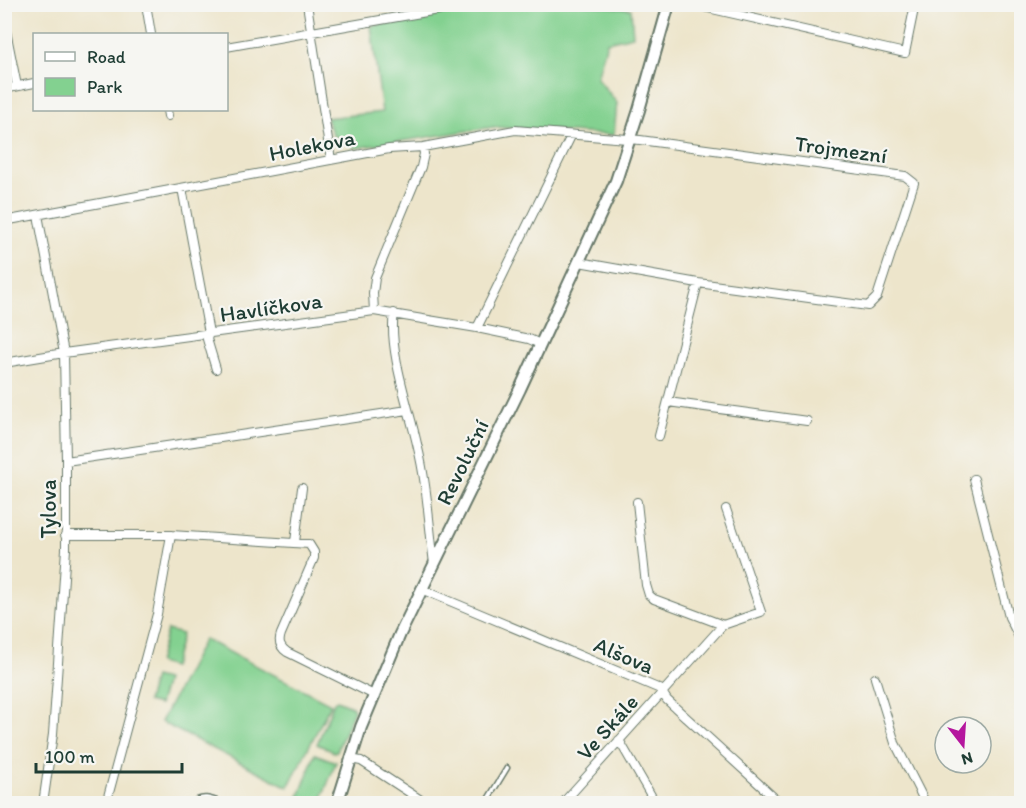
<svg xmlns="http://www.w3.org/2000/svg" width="1026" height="808" font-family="Itim,sans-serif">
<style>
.green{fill:#83d190;stroke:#518762;stroke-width:1.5}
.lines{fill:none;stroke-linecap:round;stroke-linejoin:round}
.lane-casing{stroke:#677869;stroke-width:7}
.street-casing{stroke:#677869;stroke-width:10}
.secondary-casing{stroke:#677869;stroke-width:14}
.lane{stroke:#fff;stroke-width:4}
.street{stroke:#fff;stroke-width:8}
.secondary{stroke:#fff;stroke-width:10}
.labels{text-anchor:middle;stroke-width:4.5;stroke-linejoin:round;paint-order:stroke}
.street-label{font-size:22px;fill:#1f3d34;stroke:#f6f6f2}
</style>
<rect width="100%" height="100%" fill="#f6f6f2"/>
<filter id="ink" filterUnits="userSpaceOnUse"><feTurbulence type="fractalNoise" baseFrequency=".0167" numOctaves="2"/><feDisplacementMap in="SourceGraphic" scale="12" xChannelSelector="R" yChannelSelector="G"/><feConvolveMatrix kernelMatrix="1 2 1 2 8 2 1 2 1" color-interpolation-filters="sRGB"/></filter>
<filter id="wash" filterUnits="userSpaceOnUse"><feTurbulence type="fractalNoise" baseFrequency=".008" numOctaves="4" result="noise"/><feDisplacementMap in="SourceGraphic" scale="24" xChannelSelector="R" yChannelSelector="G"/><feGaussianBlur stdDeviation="1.35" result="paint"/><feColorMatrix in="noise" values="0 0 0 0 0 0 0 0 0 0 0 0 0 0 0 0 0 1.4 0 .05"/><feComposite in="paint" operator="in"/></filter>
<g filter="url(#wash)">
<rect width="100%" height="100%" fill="#ede5cb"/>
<!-- green -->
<path class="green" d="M 579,4 L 631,9 L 633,36 L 607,42 L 597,78 L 617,103 L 614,135 L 494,127 L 356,148 L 333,135 L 326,118 L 382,112 L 371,26 L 495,5 Z
M 167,630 L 182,634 L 173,667 L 158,663 Z
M 204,639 L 331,704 L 288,787 L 161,722 Z
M 154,677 L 166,680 L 159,705 L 147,702 Z
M 337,700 L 353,707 L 354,710 L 337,751 L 334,752 L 317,744 L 334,702 Z
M 315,754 L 336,762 L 320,803 L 297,802 Z"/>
</g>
<g filter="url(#ink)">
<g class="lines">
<defs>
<path id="lane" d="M 191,804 C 202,794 212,799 224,804
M 485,804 L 507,768"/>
<path id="street" d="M 146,4 L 151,34
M 307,4 L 331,160
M 690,4 L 905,53 L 915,4
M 4,21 L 17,86
M 226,47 L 472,4
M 4,89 L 34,83
M 167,110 L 168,116
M 182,188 L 209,333 L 207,339 L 216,369
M 38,215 L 64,353 L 66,461 L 66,549 L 53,734 L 43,804
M 4,221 L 389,149 L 423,147 L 515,130 L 640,140 L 905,176 L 914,183 L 877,297 L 868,306 L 698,283 L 579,262
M 374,311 L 373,293 L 375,278 L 421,167 L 424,154 L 423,147
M 394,313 C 388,349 409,408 417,444 C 427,483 429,524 434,564
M 477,328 L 571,136
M 4,363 L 64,353 L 374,311 L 477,328 L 529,339 L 540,344
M 668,402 L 807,421
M 659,436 L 698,283
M 66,461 L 408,410
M 974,479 L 1009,617 L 1022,643
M 637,502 L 646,585 L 649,595 L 654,599 L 723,625
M 65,535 L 171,535 L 309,544 L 314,552 L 314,558 L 281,634 C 278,642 280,647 287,652 L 374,695
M 295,542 L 302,488
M 421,589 L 660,689 L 667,700 L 781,804
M 875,678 L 895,743 L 926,804
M 619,740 L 656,804
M 350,759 L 361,761 L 427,804
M 106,804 L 157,614 L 171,535
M 562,804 L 723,625 L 761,612 L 726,509"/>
<path id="secondary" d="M 337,804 L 361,727 L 400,634 L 520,389 L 616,181 L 639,110 L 669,4"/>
</defs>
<!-- lane casing -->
<use href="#lane" class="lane-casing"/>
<!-- street casing -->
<use href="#street" class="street-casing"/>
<!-- secondary casing -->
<use href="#secondary" class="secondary-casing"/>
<!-- lane -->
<use href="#lane" class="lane"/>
<!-- street -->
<use href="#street" class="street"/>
<!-- secondary -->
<use href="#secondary" class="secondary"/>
</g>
</g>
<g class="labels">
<!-- street labels -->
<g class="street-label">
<text transform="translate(312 145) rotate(-11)" y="8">Holekova</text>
<text transform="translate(841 149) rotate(8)" y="8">Trojmezní</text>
<text transform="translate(271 307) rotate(-8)" y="8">Havlíčkova</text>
<text transform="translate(462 462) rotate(-64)" y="8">Revoluční</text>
<text transform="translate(48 509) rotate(-90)" y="8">Tylova</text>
<text transform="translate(624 655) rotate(23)" y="8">Alšova</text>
<text transform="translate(607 727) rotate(-48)" y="8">Ve Skále</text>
</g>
</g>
<!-- margin -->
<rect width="1026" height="808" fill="none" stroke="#f6f6f2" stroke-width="24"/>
<!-- legend -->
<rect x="33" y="33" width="195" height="78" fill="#f6f6f2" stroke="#a0aca6" stroke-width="1.5"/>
<rect x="45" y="52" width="30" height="9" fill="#ffffff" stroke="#a0aca6" stroke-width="1.5"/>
<text x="87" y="63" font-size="18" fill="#1f3d34">Road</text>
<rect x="45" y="78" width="30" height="18" fill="#83d190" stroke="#a0aca6" stroke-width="1.5"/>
<text x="87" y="93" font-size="18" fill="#1f3d34">Park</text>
<!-- north arrow -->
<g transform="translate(963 745) rotate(163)"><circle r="28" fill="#f6f6f2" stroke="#a0aca6" stroke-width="1.5"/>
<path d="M0-4.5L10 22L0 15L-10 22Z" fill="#b5179e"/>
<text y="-9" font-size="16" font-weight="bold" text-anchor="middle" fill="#1f3d34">N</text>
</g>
<!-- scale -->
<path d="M36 763v9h146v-9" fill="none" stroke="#1f3d34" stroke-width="3"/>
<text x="45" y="763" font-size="18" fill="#1f3d34" stroke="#f6f6f2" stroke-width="4.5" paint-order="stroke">100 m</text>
</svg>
